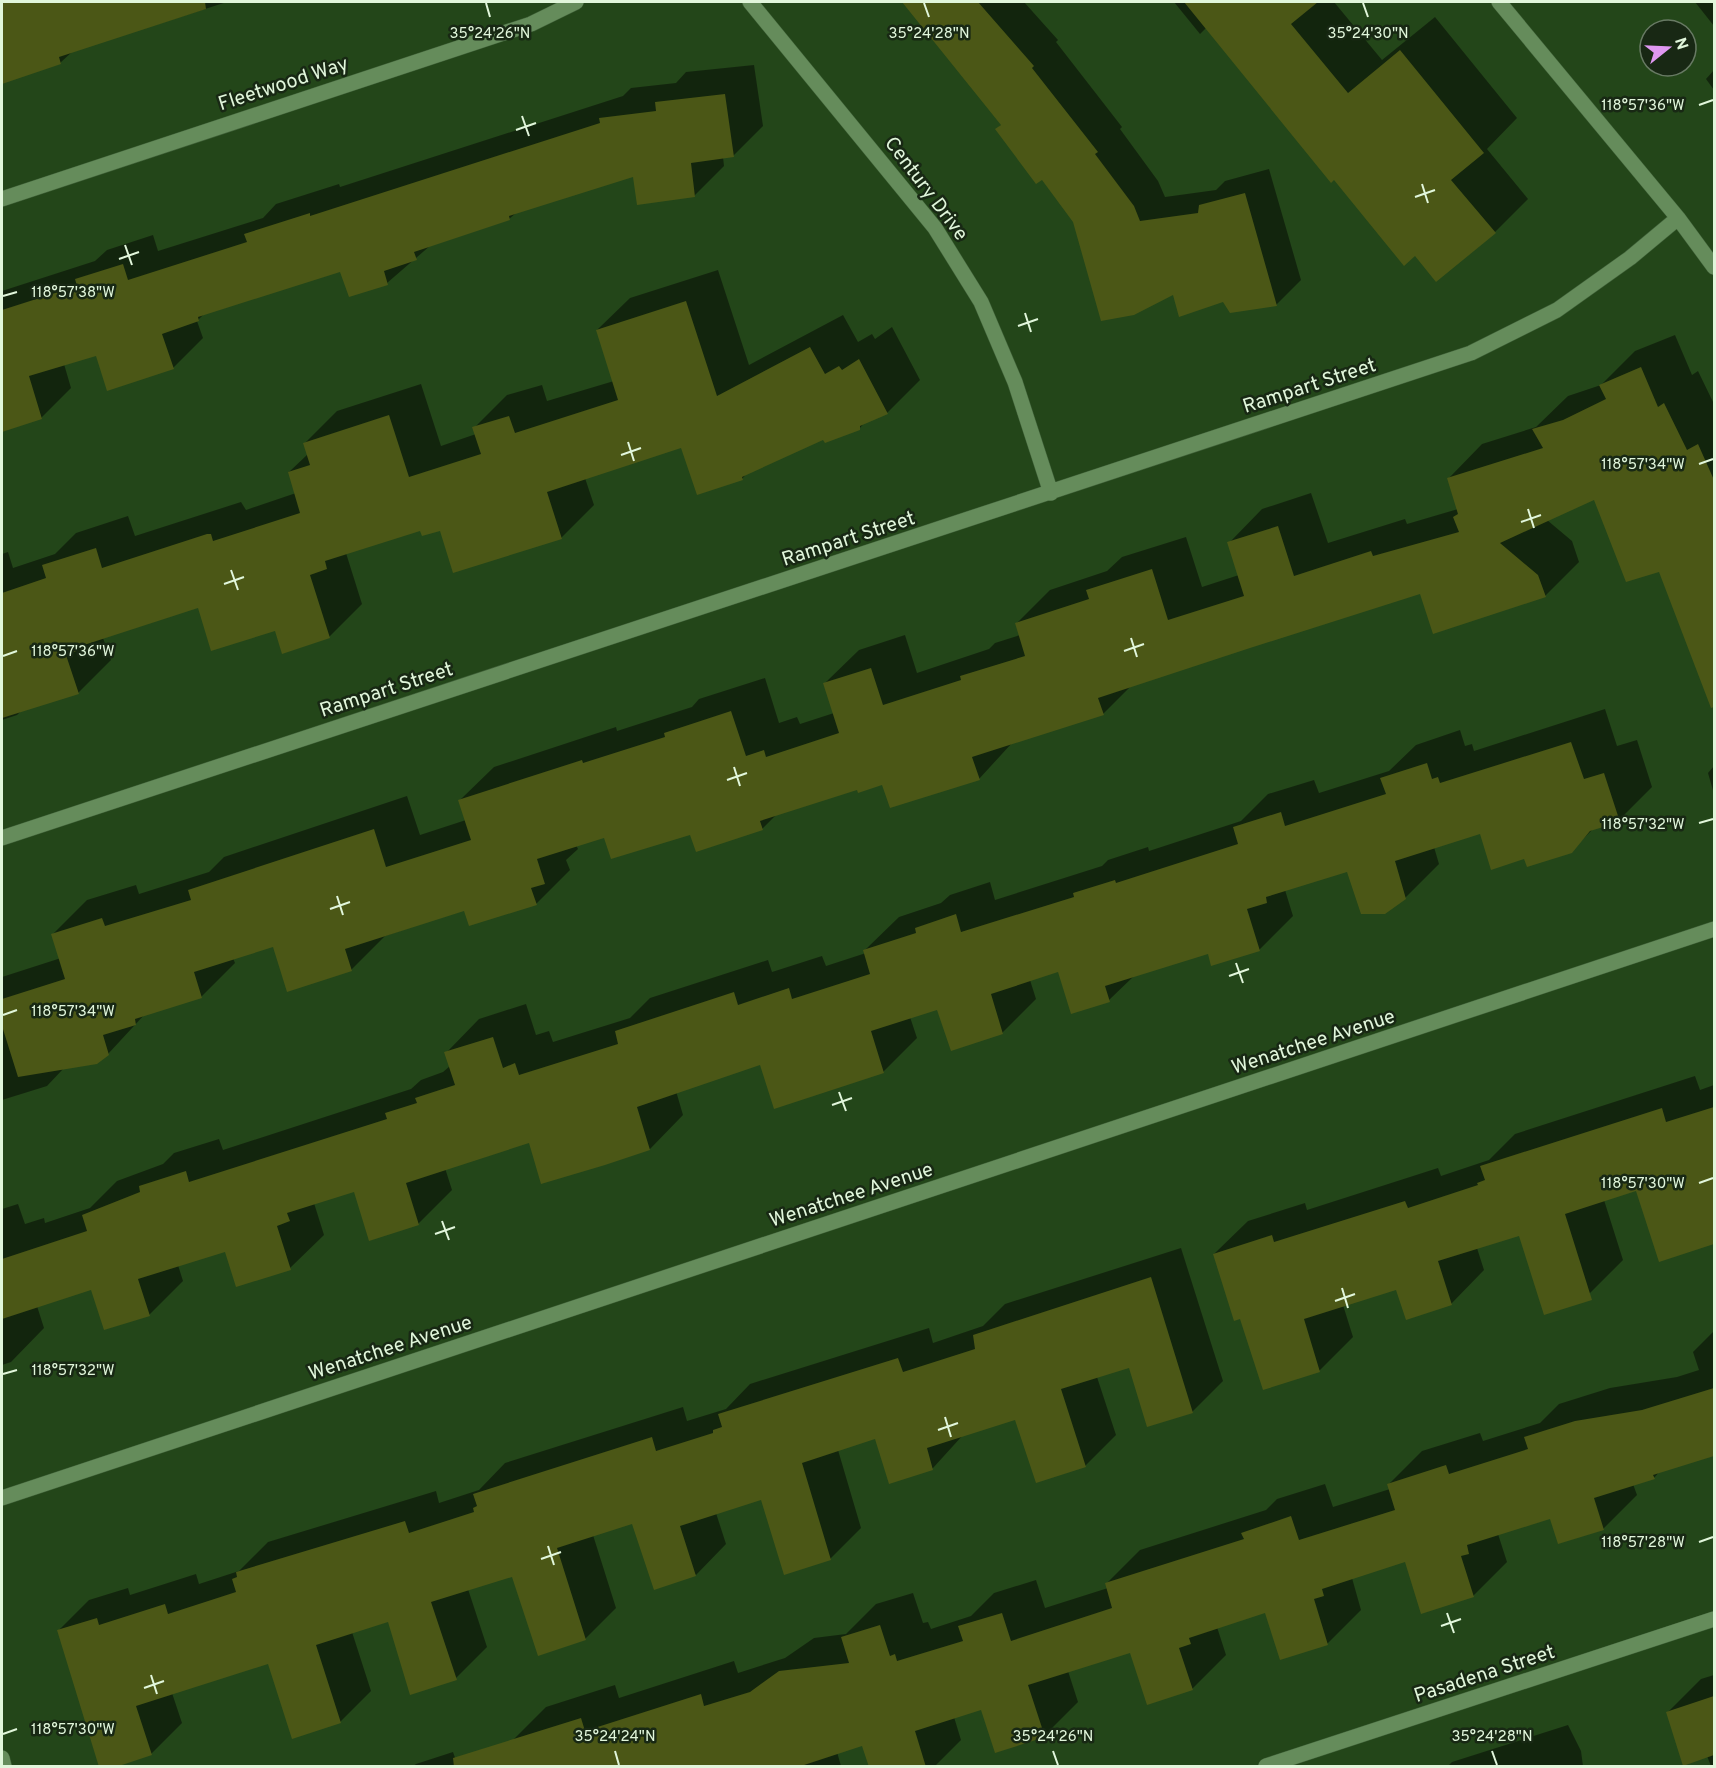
<svg xmlns="http://www.w3.org/2000/svg" width="1716" height="1768" font-family="Overpass,sans-serif">
<style>
.shadow{fill:#0007}
.building{fill:#4b5716}
.lines{fill:none;stroke-linecap:round;stroke-linejoin:round}
.minor-casing{stroke:#406139;stroke-width:16}
.minor{stroke:#658c5b;stroke-width:15}
.ticks{fill:none;stroke:#e1f6db;stroke-width:2}
.labels{text-anchor:middle;stroke-width:5;stroke-linejoin:round;paint-order:stroke}
.street-label{font-size:20px;fill:#e1f6db;stroke:#182814}
.ticks-label{font-size:15px;text-anchor:middle;fill:#e1f6db;stroke:#182814;stroke-width:5;stroke-linejoin:round;paint-order:stroke}
</style>
<rect width="100%" height="100%" fill="#234619"/>
<!-- shadow -->
<path class="shadow" d="M 2,2 L 227,2 L 73,51 L 60,63 L 2,82 Z
M 904,2 L 1024,2 L 1058,40 L 1056,42 L 1122,127 L 1120,129 L 1158,181 L 1165,197 L 1216,190 L 1225,181 L 1269,169 L 1301,280 L 1276,305 L 1174,293 L 1043,178 L 997,129 L 1002,124 Z
M 1174,2 L 1334,2 L 1382,60 L 1435,17 L 1517,118 L 1487,149 L 1528,199 L 1495,232 L 1416,254 L 1207,27 L 1200,34 Z
M 1695,2 L 1714,2 L 1714,26 Z
M 754,65 L 763,126 L 733,156 L 723,157 L 724,166 L 694,196 L 634,175 L 516,213 L 509,219 L 431,245 L 387,283 L 341,270 L 205,313 L 197,321 L 203,338 L 173,368 L 97,354 L 64,364 L 71,388 L 41,418 L 2,431 L 2,291 L 95,261 L 107,250 L 153,235 L 158,251 L 263,218 L 276,204 L 339,184 L 340,187 L 623,96 L 631,88 L 676,83 L 686,72 Z
M 1714,70 L 1714,90 L 1706,79 Z
M 718,270 L 749,365 L 843,315 L 858,342 L 872,334 L 875,339 L 892,327 L 920,380 L 887,413 L 866,421 L 859,429 L 824,438 L 747,473 L 742,479 L 682,446 L 585,478 L 594,505 L 561,538 L 421,529 L 346,553 L 362,604 L 329,637 L 276,629 L 199,607 L 103,638 L 111,660 L 78,693 L 22,710 L 17,715 L 2,720 L 2,554 L 8,552 L 13,568 L 55,554 L 76,533 L 128,516 L 135,536 L 241,502 L 246,510 L 296,493 L 289,472 L 308,454 L 305,443 L 337,411 L 421,384 L 441,446 L 476,434 L 474,428 L 507,395 L 542,385 L 547,401 L 614,381 L 597,330 L 630,298 Z
M 1675,335 L 1692,375 L 1698,371 L 1714,404 L 1714,669 L 1660,570 L 1595,498 L 1547,520 L 1572,541 L 1579,562 L 1545,596 L 1421,592 L 1132,685 L 1103,714 L 1012,743 L 979,779 L 883,783 L 858,788 L 777,814 L 762,829 L 605,836 L 576,845 L 578,849 L 566,860 L 570,870 L 536,904 L 465,909 L 385,936 L 351,970 L 274,945 L 233,958 L 235,963 L 201,997 L 145,1014 L 108,1054 L 64,1068 L 47,1086 L 2,1100 L 2,977 L 61,958 L 53,934 L 87,900 L 136,885 L 139,894 L 209,872 L 224,857 L 407,796 L 420,835 L 466,820 L 460,800 L 494,767 L 616,727 L 617,731 L 692,707 L 699,699 L 765,678 L 779,723 L 797,717 L 800,724 L 834,713 L 825,683 L 859,650 L 905,635 L 917,673 L 989,649 L 995,643 L 1020,635 L 1016,624 L 1050,590 L 1107,571 L 1122,557 L 1186,537 L 1202,587 L 1239,575 L 1229,543 L 1262,509 L 1311,493 L 1328,543 L 1405,519 L 1407,524 L 1458,509 L 1449,478 L 1482,444 L 1536,427 L 1568,396 L 1601,385 L 1635,351 Z
M 1605,709 L 1617,746 L 1637,740 L 1652,787 L 1619,820 L 1594,828 L 1571,851 L 1525,857 L 1481,832 L 1434,847 L 1439,864 L 1405,898 L 1348,870 L 1285,890 L 1293,916 L 1259,950 L 1209,952 L 1134,976 L 1109,1000 L 1059,971 L 1030,980 L 1036,999 L 1002,1033 L 938,1008 L 910,1017 L 917,1038 L 883,1072 L 761,1064 L 676,1091 L 683,1115 L 650,1149 L 530,1141 L 445,1168 L 452,1190 L 418,1224 L 355,1190 L 314,1203 L 324,1235 L 290,1268 L 226,1250 L 178,1265 L 183,1281 L 149,1315 L 92,1288 L 37,1306 L 44,1328 L 11,1362 L 2,1365 L 2,1209 L 18,1204 L 25,1224 L 44,1218 L 45,1223 L 90,1208 L 117,1181 L 163,1164 L 174,1153 L 219,1139 L 223,1150 L 411,1089 L 421,1080 L 443,1072 L 450,1066 L 446,1053 L 479,1019 L 526,1004 L 536,1035 L 549,1031 L 553,1042 L 630,1018 L 650,998 L 768,960 L 772,972 L 822,956 L 826,966 L 866,953 L 865,950 L 899,917 L 941,903 L 950,895 L 990,882 L 995,900 L 1102,866 L 1108,860 L 1148,847 L 1149,851 L 1241,821 L 1268,794 L 1314,780 L 1319,793 L 1389,771 L 1416,745 L 1460,730 L 1465,746 L 1472,744 L 1474,751 Z
M 1714,766 L 1714,794 L 1708,773 Z
M 1695,1076 L 1700,1090 L 1714,1085 L 1714,1242 L 1660,1260 L 1637,1189 L 1604,1200 L 1623,1260 L 1589,1294 L 1520,1234 L 1477,1248 L 1484,1270 L 1451,1304 L 1397,1288 L 1343,1305 L 1353,1337 L 1320,1370 L 1264,1388 L 1241,1317 L 1214,1254 L 1248,1221 L 1305,1203 L 1307,1210 L 1438,1168 L 1441,1176 L 1489,1160 L 1515,1134 Z
M 1181,1248 L 1223,1381 L 1192,1412 L 1130,1366 L 1097,1377 L 1116,1435 L 1085,1466 L 1016,1418 L 963,1435 L 933,1468 L 890,1482 L 876,1438 L 838,1450 L 861,1528 L 830,1559 L 762,1498 L 716,1513 L 726,1544 L 696,1575 L 633,1522 L 593,1535 L 616,1608 L 585,1639 L 513,1575 L 468,1589 L 487,1647 L 456,1678 L 389,1621 L 352,1632 L 371,1691 L 340,1722 L 269,1663 L 172,1693 L 182,1723 L 151,1754 L 58,1631 L 89,1600 L 128,1588 L 130,1595 L 196,1574 L 199,1584 L 239,1571 L 268,1542 L 436,1491 L 439,1503 L 479,1490 L 505,1463 L 683,1407 L 687,1421 L 726,1409 L 750,1384 L 929,1328 L 933,1343 L 983,1326 L 1005,1304 Z
M 1714,1331 L 1714,1455 L 1660,1471 L 1654,1478 L 1633,1484 L 1637,1495 L 1603,1529 L 1551,1517 L 1498,1534 L 1507,1562 L 1473,1596 L 1406,1560 L 1352,1578 L 1361,1610 L 1328,1643 L 1281,1659 L 1266,1612 L 1217,1627 L 1226,1655 L 1192,1689 L 1131,1651 L 1068,1671 L 1078,1702 L 1044,1736 L 982,1708 L 954,1717 L 961,1740 L 935,1766 L 871,1766 L 863,1744 L 837,1752 L 841,1766 L 501,1766 L 512,1741 L 546,1707 L 615,1685 L 619,1698 L 734,1661 L 738,1673 L 785,1658 L 814,1638 L 846,1634 L 876,1604 L 913,1593 L 923,1623 L 928,1622 L 931,1629 L 971,1616 L 994,1593 L 1036,1580 L 1045,1608 L 1108,1588 L 1106,1584 L 1140,1550 L 1266,1510 L 1277,1499 L 1325,1484 L 1333,1507 L 1390,1489 L 1389,1484 L 1422,1451 L 1480,1433 L 1483,1441 L 1540,1423 L 1559,1404 L 1610,1388 L 1677,1377 L 1699,1370 L 1693,1352 Z
M 1714,1675 L 1714,1766 L 1711,1766 L 1707,1756 L 1667,1713 L 1701,1679 Z
M 1568,1725 L 1581,1751 L 1583,1766 L 1448,1766 L 1452,1762 Z
M 453,1752 L 458,1766 L 413,1766 L 416,1764 Z"/>
<!-- building -->
<path class="building" d="M 2,2 L 205,2 L 206,9 L 59,57 L 61,64 L 2,84 Z
M 902,2 L 978,2 L 1034,66 L 1032,68 L 1098,152 L 1095,154 L 1134,206 L 1140,221 L 1198,213 L 1199,205 L 1245,193 L 1277,306 L 1230,313 L 1223,302 L 1179,317 L 1173,295 L 1134,315 L 1101,321 L 1073,222 L 1042,180 L 1036,184 L 995,129 L 1001,125 Z
M 1184,2 L 1318,2 L 1291,24 L 1348,93 L 1400,50 L 1484,153 L 1451,180 L 1496,233 L 1436,282 L 1415,256 L 1404,266 L 1334,180 L 1331,183 Z
M 725,94 L 734,157 L 691,163 L 695,197 L 637,205 L 633,177 L 509,216 L 510,220 L 414,252 L 417,260 L 384,271 L 388,285 L 349,297 L 340,272 L 198,317 L 199,321 L 162,334 L 174,369 L 107,391 L 96,356 L 29,376 L 42,419 L 2,432 L 2,310 L 77,286 L 75,279 L 123,264 L 128,280 L 247,242 L 244,234 L 310,213 L 310,216 L 600,123 L 599,118 L 656,111 L 655,102 Z
M 686,301 L 717,396 L 810,347 L 825,374 L 839,366 L 842,370 L 859,359 L 888,414 L 860,426 L 860,430 L 825,443 L 823,440 L 742,477 L 743,480 L 697,495 L 681,448 L 547,492 L 562,539 L 453,573 L 440,531 L 422,536 L 420,531 L 325,561 L 327,569 L 310,575 L 330,638 L 282,654 L 275,631 L 211,651 L 198,608 L 84,645 L 85,648 L 66,655 L 79,694 L 2,718 L 2,593 L 46,578 L 42,565 L 96,548 L 102,568 L 207,534 L 211,534 L 213,541 L 300,513 L 288,472 L 310,465 L 303,443 L 389,415 L 409,477 L 481,454 L 472,427 L 509,416 L 515,433 L 618,400 L 596,330 Z
M 1641,367 L 1658,407 L 1664,403 L 1687,450 L 1698,444 L 1714,480 L 1714,707 L 1711,708 L 1659,572 L 1626,582 L 1594,500 L 1500,543 L 1538,575 L 1546,597 L 1433,634 L 1420,594 L 1250,648 L 1098,698 L 1104,715 L 972,757 L 980,780 L 890,808 L 882,785 L 858,793 L 857,790 L 760,821 L 763,830 L 696,852 L 690,835 L 611,859 L 604,838 L 537,859 L 545,884 L 531,888 L 537,905 L 469,926 L 464,911 L 345,949 L 352,971 L 287,992 L 273,947 L 194,972 L 202,998 L 135,1019 L 136,1025 L 103,1035 L 109,1055 L 97,1064 L 18,1077 L 2,1026 L 2,999 L 65,979 L 51,934 L 102,918 L 105,926 L 191,900 L 188,890 L 374,829 L 386,867 L 471,840 L 458,800 L 582,760 L 583,763 L 665,737 L 664,733 L 731,711 L 746,756 L 764,750 L 766,757 L 839,733 L 823,683 L 871,668 L 883,705 L 961,680 L 960,676 L 1025,656 L 1015,623 L 1089,599 L 1086,590 L 1152,569 L 1168,620 L 1244,596 L 1227,542 L 1278,526 L 1294,576 L 1371,551 L 1373,556 L 1459,532 L 1453,517 L 1458,514 L 1447,478 L 1543,448 L 1532,429 L 1563,420 L 1606,399 L 1599,385 Z
M 1571,742 L 1584,779 L 1604,773 L 1620,822 L 1590,831 L 1572,853 L 1527,867 L 1524,859 L 1491,870 L 1480,834 L 1395,861 L 1406,899 L 1385,914 L 1361,914 L 1347,872 L 1266,897 L 1267,903 L 1247,909 L 1260,951 L 1211,966 L 1208,954 L 1105,986 L 1110,1002 L 1071,1014 L 1058,972 L 991,994 L 1003,1034 L 951,1051 L 937,1010 L 871,1031 L 884,1073 L 774,1109 L 760,1065 L 637,1107 L 650,1150 L 605,1165 L 541,1184 L 529,1143 L 406,1183 L 419,1225 L 369,1241 L 354,1192 L 287,1213 L 290,1221 L 277,1226 L 291,1270 L 236,1287 L 225,1252 L 138,1279 L 150,1316 L 104,1330 L 91,1290 L 2,1319 L 2,1259 L 87,1231 L 82,1215 L 140,1192 L 139,1186 L 186,1171 L 189,1182 L 387,1119 L 385,1113 L 417,1103 L 415,1098 L 455,1085 L 444,1052 L 493,1037 L 503,1068 L 515,1063 L 519,1075 L 618,1044 L 615,1031 L 734,992 L 738,1005 L 789,988 L 792,999 L 870,974 L 863,950 L 916,933 L 915,928 L 956,914 L 961,932 L 1074,897 L 1073,893 L 1115,880 L 1116,883 L 1238,844 L 1233,827 L 1281,812 L 1285,826 L 1386,794 L 1380,778 L 1427,763 L 1432,779 L 1438,777 L 1440,783 Z
M 1714,1107 L 1714,1244 L 1659,1262 L 1636,1191 L 1565,1214 L 1592,1300 L 1544,1315 L 1519,1236 L 1438,1261 L 1452,1305 L 1406,1320 L 1396,1290 L 1304,1319 L 1320,1372 L 1263,1390 L 1240,1319 L 1234,1321 L 1213,1254 L 1272,1235 L 1274,1242 L 1405,1201 L 1408,1208 L 1478,1185 L 1477,1183 L 1485,1180 L 1480,1166 L 1662,1108 L 1666,1122 Z
M 1151,1277 L 1193,1413 L 1147,1427 L 1129,1368 L 1061,1389 L 1086,1467 L 1036,1483 L 1015,1420 L 927,1448 L 933,1470 L 889,1484 L 875,1439 L 802,1463 L 831,1560 L 784,1575 L 761,1500 L 680,1526 L 696,1576 L 654,1590 L 632,1524 L 557,1548 L 586,1640 L 538,1656 L 512,1577 L 431,1602 L 457,1680 L 410,1695 L 388,1622 L 316,1645 L 341,1723 L 292,1739 L 268,1664 L 136,1706 L 152,1755 L 116,1767 L 99,1767 L 57,1630 L 97,1618 L 99,1625 L 165,1604 L 168,1614 L 236,1592 L 232,1579 L 237,1577 L 236,1572 L 405,1521 L 409,1533 L 474,1512 L 473,1508 L 477,1506 L 473,1494 L 652,1437 L 656,1451 L 713,1433 L 713,1430 L 722,1427 L 718,1414 L 898,1358 L 903,1372 L 975,1349 L 973,1335 Z
M 1714,1388 L 1714,1456 L 1653,1475 L 1655,1479 L 1594,1498 L 1604,1530 L 1558,1544 L 1550,1519 L 1467,1545 L 1469,1554 L 1461,1556 L 1474,1597 L 1421,1614 L 1405,1562 L 1322,1589 L 1324,1596 L 1314,1599 L 1328,1645 L 1280,1660 L 1265,1613 L 1189,1638 L 1191,1644 L 1179,1648 L 1193,1690 L 1147,1705 L 1130,1653 L 1028,1685 L 1045,1737 L 995,1753 L 981,1710 L 915,1731 L 926,1767 L 869,1767 L 862,1746 L 798,1767 L 454,1767 L 453,1758 L 581,1718 L 585,1731 L 701,1694 L 704,1706 L 750,1692 L 779,1671 L 849,1663 L 841,1637 L 880,1625 L 890,1656 L 895,1654 L 897,1661 L 963,1641 L 958,1626 L 1002,1613 L 1011,1641 L 1112,1608 L 1105,1583 L 1244,1539 L 1241,1533 L 1291,1516 L 1299,1540 L 1395,1510 L 1387,1484 L 1446,1465 L 1449,1474 L 1528,1449 L 1524,1437 L 1575,1421 L 1642,1410 Z
M 1714,1696 L 1714,1755 L 1683,1766 L 1666,1712 Z"/>
<g class="lines">
<defs>
<path id="minor" d="M 750,2 L 935,228 L 981,302 L 1015,382 L 1051,493
M 1499,2 L 1678,218 L 1714,267
M 2,199 L 531,24 L 576,2
M 2,838 L 1471,353 L 1557,310 L 1630,258 L 1678,218
M 2,1498 L 1714,929
M 2,1758 L 4,1766
M 1266,1766 L 1714,1619"/>
</defs>
<!-- minor casing -->
<use href="#minor" class="minor-casing"/>
<!-- minor -->
<use href="#minor" class="minor"/>
</g>
<!-- ticks -->
<path class="ticks" d="M 486,3 L 490,17M 924,3 L 929,17M 1363,3 L 1368,17M 1699,105 L 1713,100M 522,116 L 529,136M 516,130 L 536,123M 1422,184 L 1428,203M 1415,197 L 1435,190M 125,245 L 132,265M 119,259 L 139,252M 3,296 L 17,292M 1025,313 L 1031,332M 1018,326 L 1038,319M 628,442 L 634,461M 621,455 L 641,448M 1699,464 L 1713,459M 1528,509 L 1534,528M 1521,522 L 1541,515M 231,570 L 238,590M 224,584 L 244,577M 1131,638 L 1137,657M 1124,651 L 1144,644M 3,656 L 17,651M 734,767 L 740,786M 727,780 L 747,773M 1699,823 L 1713,819M 337,896 L 343,915M 330,909 L 350,902M 1236,963 L 1243,983M 1229,976 L 1249,969M 3,1015 L 17,1010M 839,1092 L 846,1111M 832,1105 L 852,1098M 1699,1183 L 1713,1178M 442,1221 L 449,1240M 435,1234 L 455,1227M 1342,1288 L 1348,1308M 1335,1301 L 1355,1294M 3,1374 L 17,1370M 945,1417 L 951,1437M 938,1430 L 958,1423M 1699,1542 L 1713,1537M 548,1546 L 554,1565M 541,1559 L 561,1552M 1447,1613 L 1454,1633M 1441,1626 L 1461,1619M 151,1675 L 157,1694M 144,1688 L 164,1681M 3,1734 L 17,1729M 615,1751 L 619,1765M 1053,1751 L 1058,1765M 1492,1751 L 1497,1765"/>
<g class="labels">
<!-- street labels -->
<g class="street-label">
<text transform="translate(283 83) rotate(-18)" y="7">Fleetwood Way</text>
<text transform="translate(927 188) rotate(53)" y="7">Century Drive</text>
<text transform="translate(1309 385) rotate(-18)" y="7">Rampart Street</text>
<text transform="translate(848 538) rotate(-18)" y="7">Rampart Street</text>
<text transform="translate(386 689) rotate(-18)" y="7">Rampart Street</text>
<text transform="translate(1313 1041) rotate(-18)" y="7">Wenatchee Avenue</text>
<text transform="translate(851 1194) rotate(-18)" y="7">Wenatchee Avenue</text>
<text transform="translate(390 1347) rotate(-18)" y="7">Wenatchee Avenue</text>
<text transform="translate(1484 1673) rotate(-18)" y="7">Pasadena Street</text>
</g>
</g>
<g class="ticks-label">
<text x="490" y="38">35°24'26"N</text>
<text x="929" y="38">35°24'28"N</text>
<text x="1368" y="38">35°24'30"N</text>
<text x="1643" y="110">118°57'36"W</text>
<text x="73" y="297">118°57'38"W</text>
<text x="1643" y="469">118°57'34"W</text>
<text x="73" y="656">118°57'36"W</text>
<text x="1643" y="829">118°57'32"W</text>
<text x="73" y="1016">118°57'34"W</text>
<text x="1643" y="1188">118°57'30"W</text>
<text x="73" y="1375">118°57'32"W</text>
<text x="1643" y="1547">118°57'28"W</text>
<text x="73" y="1734">118°57'30"W</text>
<text x="615" y="1741">35°24'24"N</text>
<text x="1053" y="1741">35°24'26"N</text>
<text x="1492" y="1741">35°24'28"N</text>
</g>
<!-- border -->
<rect width="1716" height="1768" fill="none" stroke="#e1f6db" stroke-width="6"/>
<!-- north arrow -->
<g transform="translate(1668 48) rotate(72)"><circle r="28" fill="#182814" stroke="#687a64" stroke-width="1.5"/>
<path d="M0-4.5L10 22L0 15L-10 22Z" fill="#df98f1"/>
<text y="-9" font-size="16" font-weight="bold" text-anchor="middle" fill="#e1f6db">N</text>
</g>
</svg>
